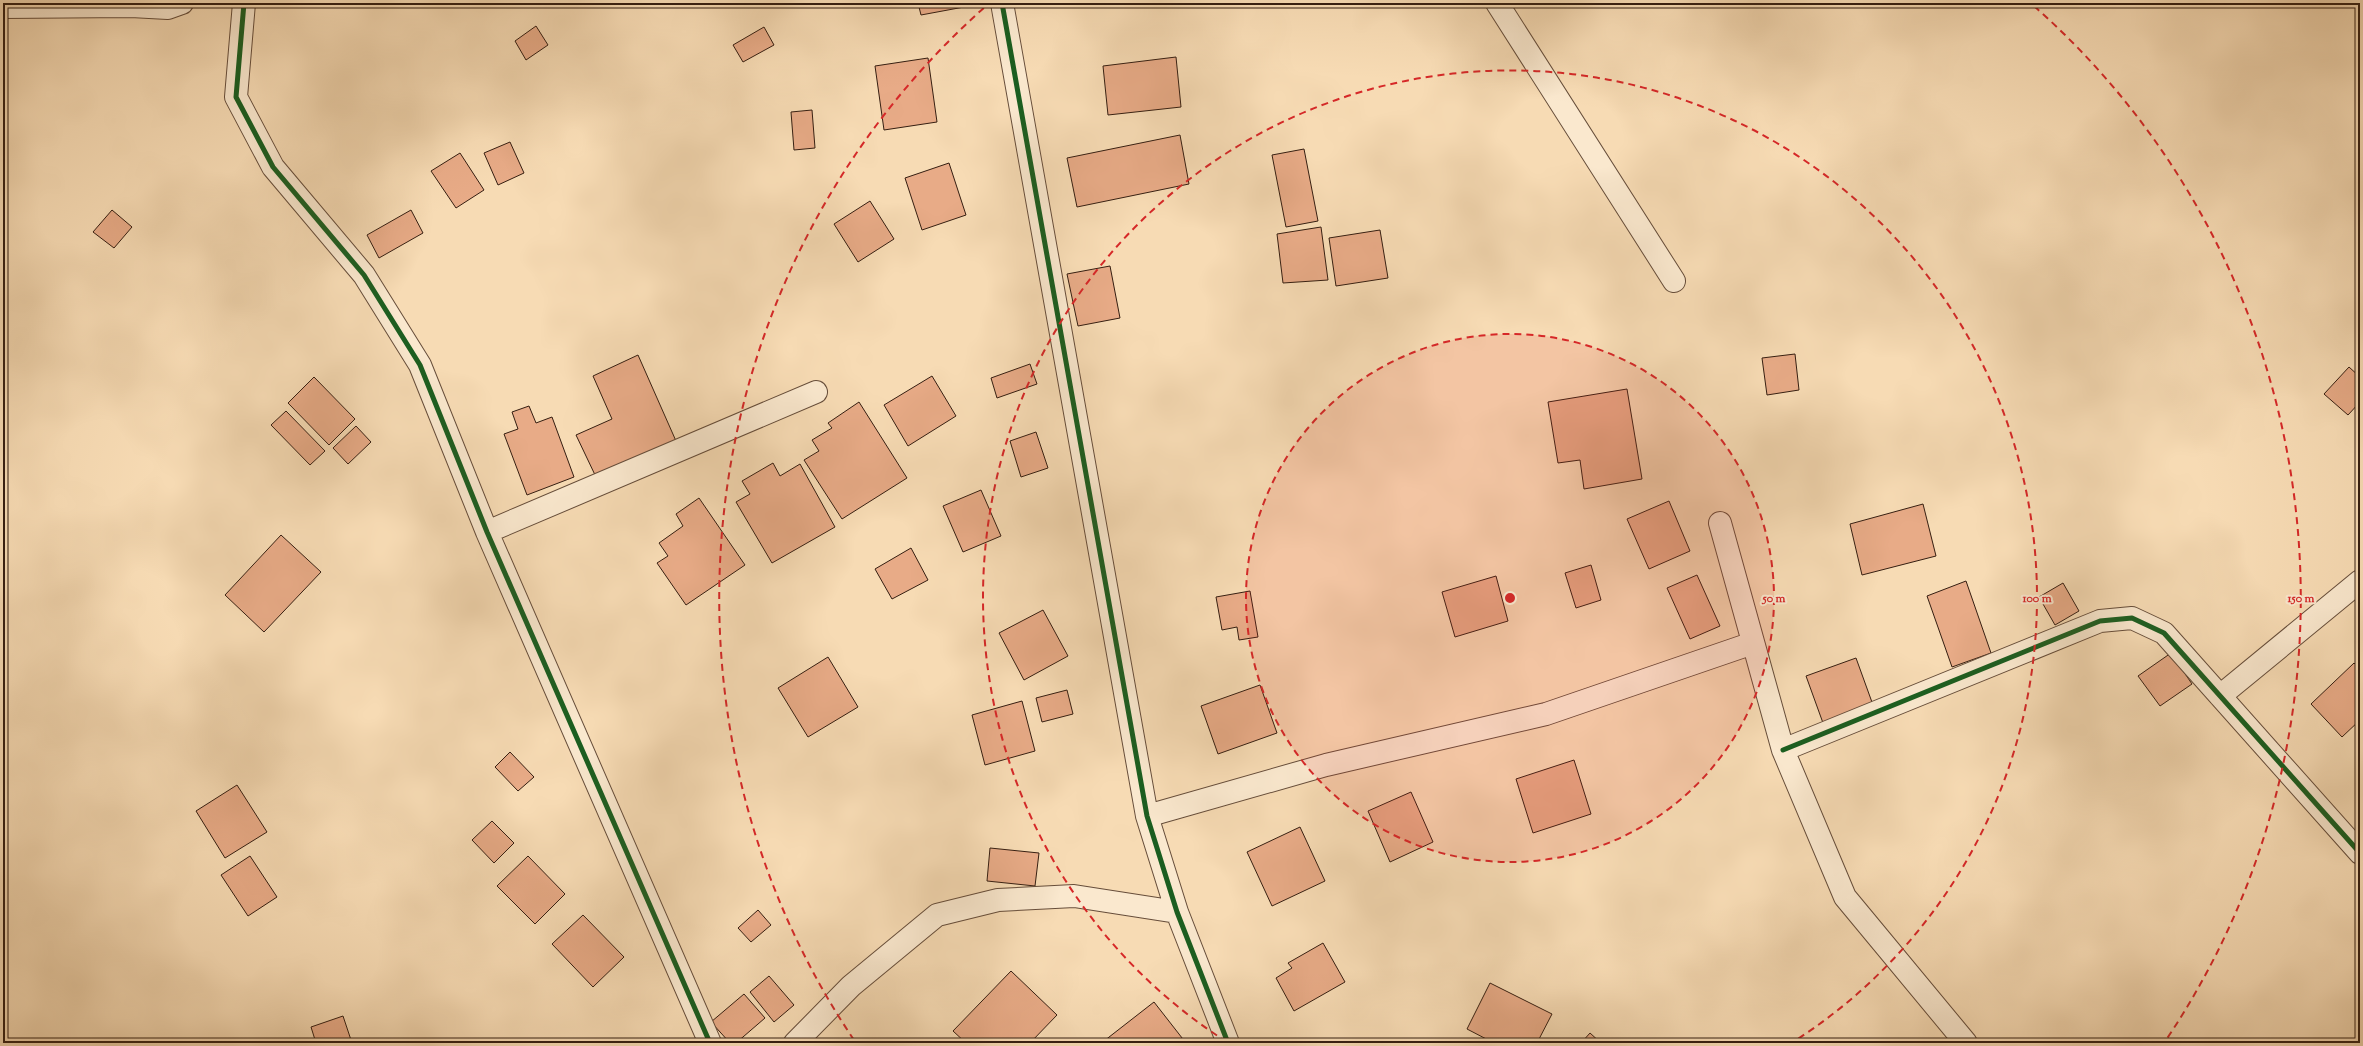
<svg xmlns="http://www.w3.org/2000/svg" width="2363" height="1046" font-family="'Sorts Mill Goudy',serif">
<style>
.building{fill:#e8ab87;stroke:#351e11}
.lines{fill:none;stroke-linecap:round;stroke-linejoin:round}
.minor-casing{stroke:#664d3a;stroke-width:24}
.minor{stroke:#fae8ce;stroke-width:22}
.cycleway-casing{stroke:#fae8ce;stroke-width:8}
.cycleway{stroke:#1b5e20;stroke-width:5}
.ring{fill:none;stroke:#d62828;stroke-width:2;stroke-dasharray:7 5}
.centre{fill:#d62828;stroke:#fae8ce;stroke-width:2}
.ring-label{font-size:12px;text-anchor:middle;font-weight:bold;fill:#d62828;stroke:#fae8ce;stroke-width:4;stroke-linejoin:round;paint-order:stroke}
</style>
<rect width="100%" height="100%" fill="#f7dbb4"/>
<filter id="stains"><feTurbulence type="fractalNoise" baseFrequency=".005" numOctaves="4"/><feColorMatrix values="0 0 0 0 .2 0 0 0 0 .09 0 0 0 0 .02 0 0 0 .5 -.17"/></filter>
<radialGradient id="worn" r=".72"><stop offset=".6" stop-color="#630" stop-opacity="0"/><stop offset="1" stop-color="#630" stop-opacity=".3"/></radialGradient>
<!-- building -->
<path class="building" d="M 918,3 L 963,3 L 964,7 L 921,15 Z
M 536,26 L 548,45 L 526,60 L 515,41 Z
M 764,27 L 774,45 L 743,62 L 733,45 Z
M 1176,57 L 1181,107 L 1108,115 L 1103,66 Z
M 928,58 L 937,122 L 884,130 L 875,66 Z
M 812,110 L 815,148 L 794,150 L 791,112 Z
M 1180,135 L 1189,184 L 1077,207 L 1067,158 Z
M 510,142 L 524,173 L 498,185 L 484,153 Z
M 1304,149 L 1318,221 L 1286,227 L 1272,155 Z
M 460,153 L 484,190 L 456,208 L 431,171 Z
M 949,163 L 966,215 L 922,230 L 905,178 Z
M 870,201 L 894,239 L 858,262 L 834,224 Z
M 112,210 L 132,227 L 114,248 L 93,232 Z
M 411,210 L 423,233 L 379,258 L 367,235 Z
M 1321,227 L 1328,280 L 1283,283 L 1277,234 Z
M 1380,230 L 1388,278 L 1336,286 L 1329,238 Z
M 1110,266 L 1120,318 L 1078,326 L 1067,274 Z
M 1795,354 L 1799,390 L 1767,395 L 1762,358 Z
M 638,355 L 676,441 L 596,477 L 576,435 L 612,419 L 593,376 Z
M 1030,364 L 1037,384 L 997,398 L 991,378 Z
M 2349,367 L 2360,377 L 2360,402 L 2348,415 L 2324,394 Z
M 932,376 L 956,416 L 908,446 L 884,405 Z
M 314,377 L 355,419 L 329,445 L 288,403 Z
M 1627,389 L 1642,479 L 1584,489 L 1580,460 L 1558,463 L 1548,402 Z
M 859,402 L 907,478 L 842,519 L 804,460 L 819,451 L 812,440 L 832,428 L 828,423 Z
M 529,406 L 536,423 L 552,417 L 574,477 L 527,495 L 504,434 L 518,429 L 512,412 Z
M 286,411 L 325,451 L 310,465 L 271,425 Z
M 356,426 L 371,442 L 348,464 L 333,448 Z
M 1036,432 L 1048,468 L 1021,477 L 1010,441 Z
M 773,463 L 780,476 L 800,464 L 835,527 L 772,563 L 736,502 L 750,494 L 742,481 Z
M 981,490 L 1001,536 L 963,552 L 943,506 Z
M 699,498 L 745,565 L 686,605 L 657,563 L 668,556 L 659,543 L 683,526 L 676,514 Z
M 1669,501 L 1690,551 L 1649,569 L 1627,519 Z
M 1923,504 L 1936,556 L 1862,575 L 1850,524 Z
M 281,535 L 321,572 L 264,632 L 225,595 Z
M 911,548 L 928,580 L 892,599 L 875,569 Z
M 1591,565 L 1601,600 L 1576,608 L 1565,573 Z
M 1697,575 L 1720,626 L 1690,639 L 1667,588 Z
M 1496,576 L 1508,621 L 1455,637 L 1442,592 Z
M 1966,581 L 1991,653 L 1952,667 L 1927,596 Z
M 2063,583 L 2079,611 L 2055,625 L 2039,597 Z
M 1250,591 L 1258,637 L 1239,640 L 1237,627 L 1222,630 L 1216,597 Z
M 1043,610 L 1068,656 L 1024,680 L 999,633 Z
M 2171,653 L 2192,684 L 2160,706 L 2138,676 Z
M 828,657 L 858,707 L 808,737 L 778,688 Z
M 1856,658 L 1873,705 L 1823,723 L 1806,676 Z
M 2354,663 L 2360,669 L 2360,720 L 2342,737 L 2311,704 Z
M 1260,685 L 1277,733 L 1218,754 L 1201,706 Z
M 1067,690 L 1073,714 L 1042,722 L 1036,698 Z
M 1022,701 L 1035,751 L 985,765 L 972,715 Z
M 510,752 L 534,777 L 518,791 L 495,767 Z
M 1574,760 L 1591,814 L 1533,833 L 1516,779 Z
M 237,785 L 267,832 L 225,858 L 196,811 Z
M 1411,792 L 1433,842 L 1390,862 L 1368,811 Z
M 492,821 L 514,843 L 494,863 L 472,840 Z
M 1300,827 L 1325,881 L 1272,906 L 1247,852 Z
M 990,848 L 1039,853 L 1035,886 L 987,881 Z
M 250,856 L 277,897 L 248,916 L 221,875 Z
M 528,856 L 565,894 L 535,924 L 497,886 Z
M 758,910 L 771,925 L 751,942 L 738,928 Z
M 583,915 L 624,957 L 593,987 L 552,944 Z
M 1323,943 L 1345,982 L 1294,1011 L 1276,978 L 1292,968 L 1288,963 Z
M 1011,971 L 1057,1015 L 1030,1043 L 966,1043 L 953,1031 Z
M 769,976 L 794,1005 L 774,1022 L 750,992 Z
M 1490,983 L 1552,1014 L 1537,1043 L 1494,1043 L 1467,1029 Z
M 744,994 L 765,1018 L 736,1043 L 730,1043 L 711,1022 Z
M 1154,1002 L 1186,1043 L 1105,1043 L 1104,1041 Z
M 343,1016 L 352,1043 L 316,1043 L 311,1027 Z
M 1590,1033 L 1601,1043 L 1581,1043 Z"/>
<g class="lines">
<defs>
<path id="minor" d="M 244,3 L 236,97 L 273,167 L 364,275 L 420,365 L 487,532 L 710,1043
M 1002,3 L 1147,816 L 1177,912 L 1228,1043
M 1497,3 L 1674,281
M 3,7 L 131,6 L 168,8 L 182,3
M 1720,523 L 1783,750 L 1845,897 L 1966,1043
M 487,532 L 816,392
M 2220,696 L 2360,581
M 1783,750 L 2100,621 L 2132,618 L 2164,633 L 2360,853
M 1147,816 L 1326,765 L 1546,714 L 1753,643
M 795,1043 L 851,986 L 937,915 L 998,900 L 1074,896 L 1177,912"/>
</defs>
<!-- minor casing -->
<use href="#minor" class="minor-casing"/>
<!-- minor -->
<use href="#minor" class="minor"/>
<defs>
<path id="cycleway" d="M 244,3 L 236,97 L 273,167 L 364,275 L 420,365 L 487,532 L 710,1043
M 1002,3 L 1147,816 L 1177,912 L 1228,1043
M 1783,750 L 2100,621 L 2132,618 L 2164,633 L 2360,853"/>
</defs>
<!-- cycleway casing -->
<use href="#cycleway" class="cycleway-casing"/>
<!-- cycleway -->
<use href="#cycleway" class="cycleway"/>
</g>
<!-- distance rings -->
<circle cx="1510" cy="598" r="264" fill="#d62828" fill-opacity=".12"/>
<g class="ring">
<circle cx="1510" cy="598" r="264"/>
<path d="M1227 1042A527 527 0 1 1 1793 1042"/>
<path d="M854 1040A791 791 0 0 1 986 6M2034 6A791 791 0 0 1 2166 1040"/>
</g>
<circle cx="1510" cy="598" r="6" class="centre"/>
<g class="ring-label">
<text x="1774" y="602">50 m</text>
<text x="2037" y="602">100 m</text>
<text x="2301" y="602">150 m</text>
</g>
<!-- margin -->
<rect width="2363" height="1046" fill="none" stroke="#f7dbb4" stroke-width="16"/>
<rect x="4" y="4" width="2355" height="1038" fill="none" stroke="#351e11" stroke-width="2"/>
<rect x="8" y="8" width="2347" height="1030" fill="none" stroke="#351e11"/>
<rect width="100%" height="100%" filter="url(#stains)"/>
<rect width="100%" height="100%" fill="url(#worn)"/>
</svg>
